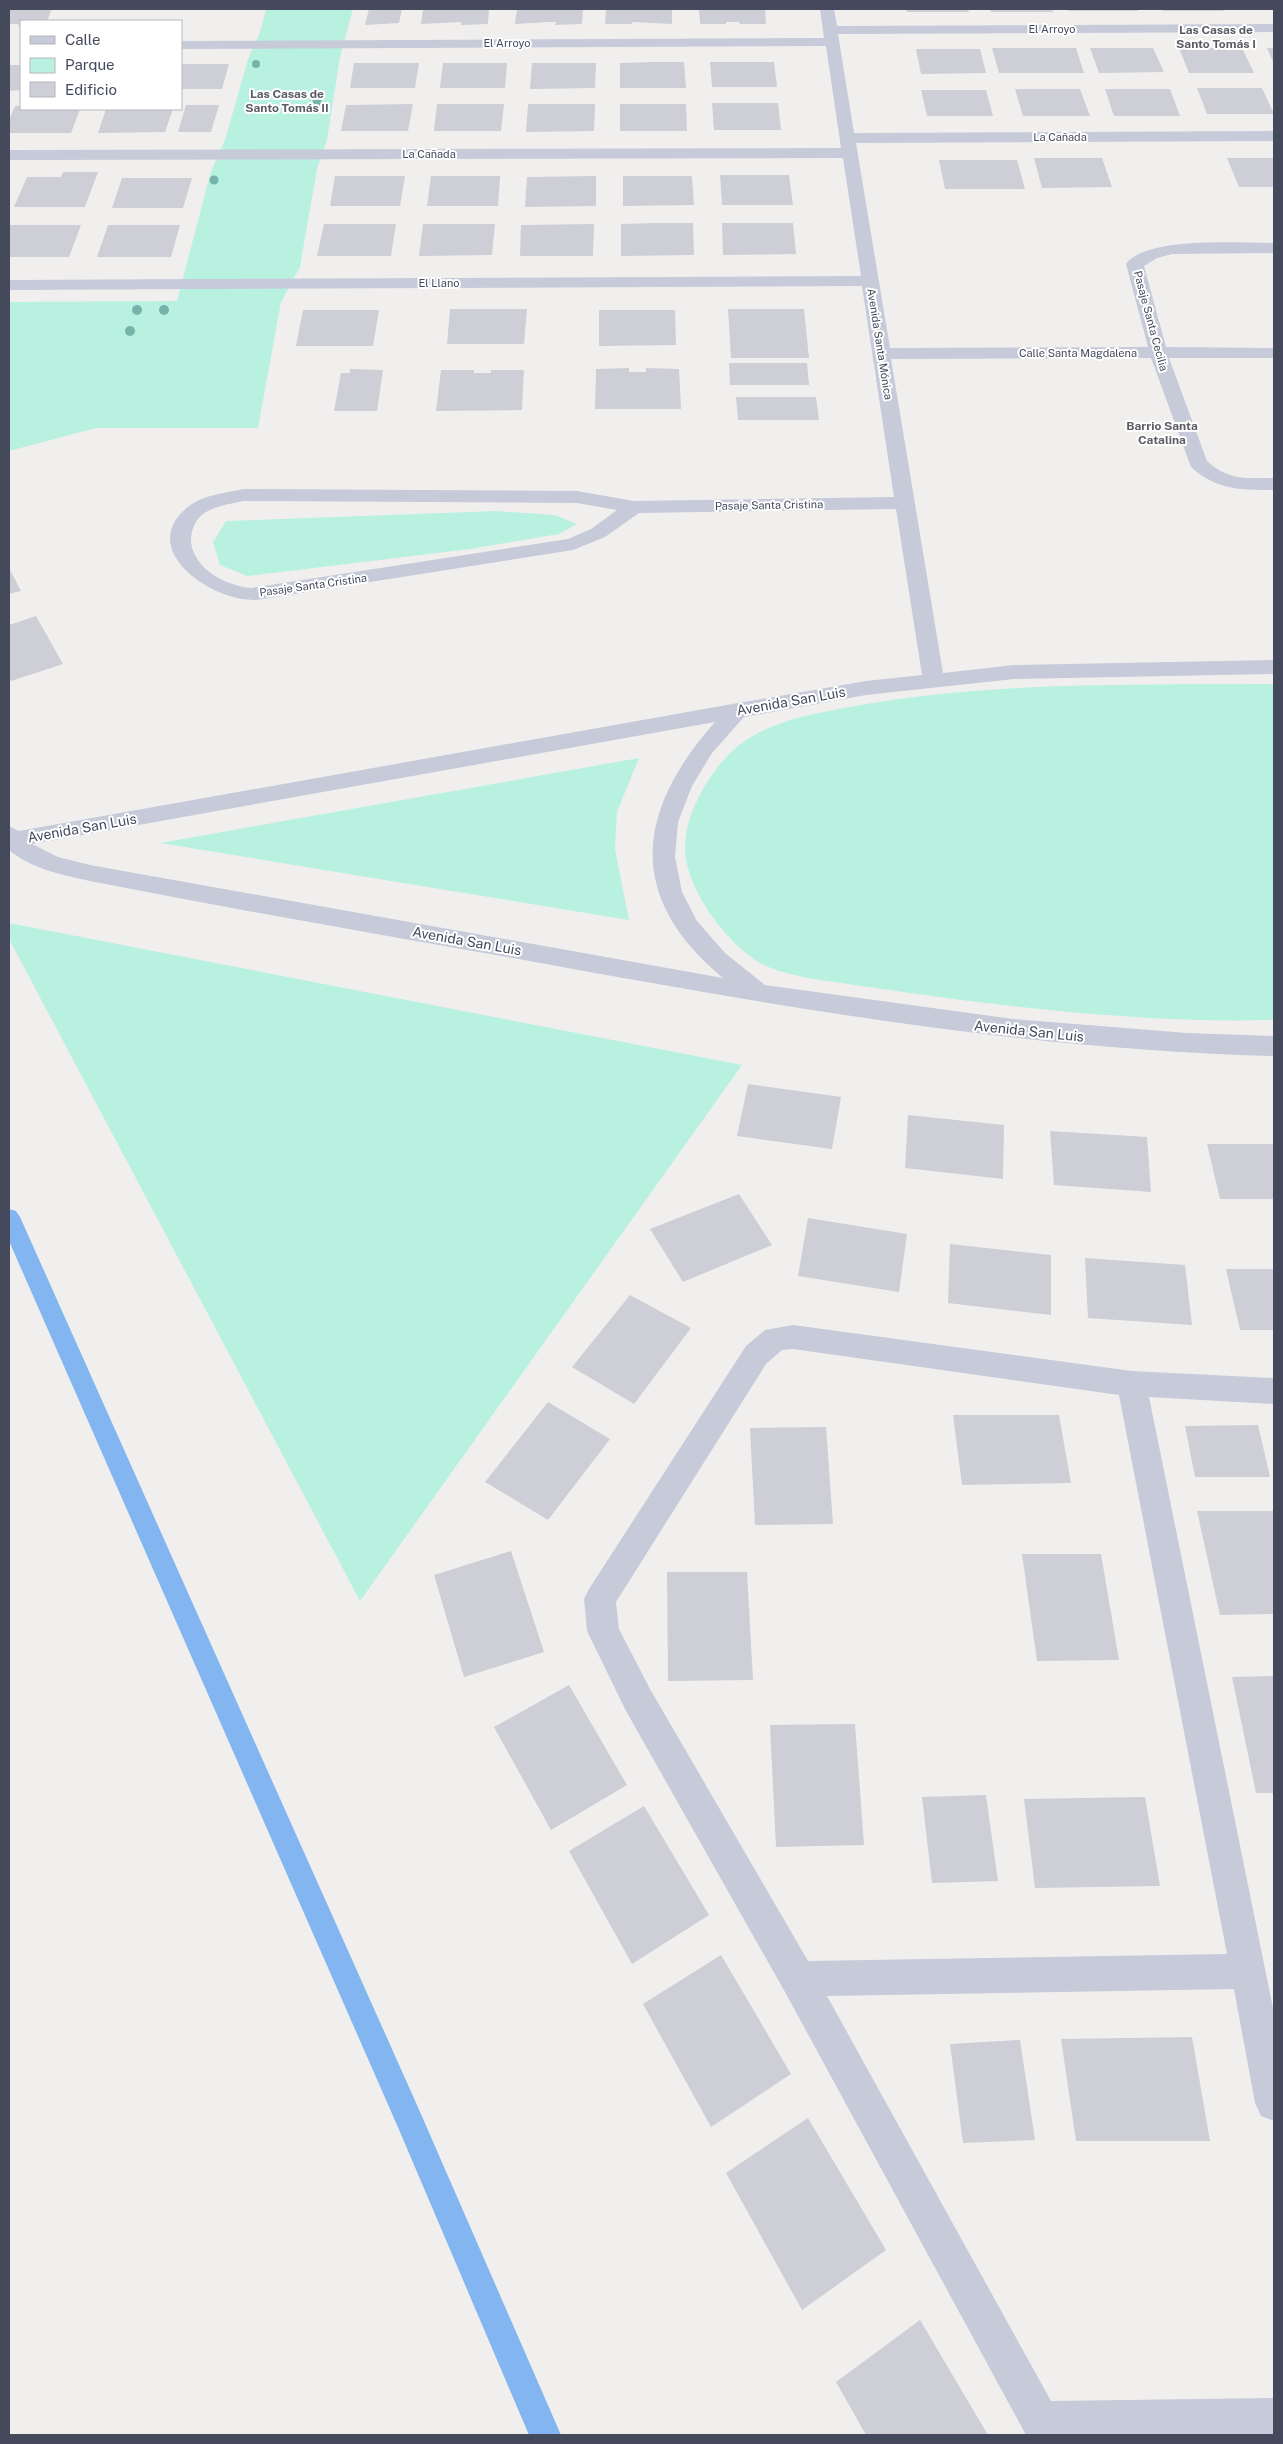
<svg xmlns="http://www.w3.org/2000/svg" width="1283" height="2444" font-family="'Public Sans',sans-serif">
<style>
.green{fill:#b9f1e1}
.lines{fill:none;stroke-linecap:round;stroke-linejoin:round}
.stream{fill:#83b6f1;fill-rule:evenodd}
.building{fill:#cdced6}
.minor{fill:#c6cad9;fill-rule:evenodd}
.tree{fill:#76b3a8}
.labels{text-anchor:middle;stroke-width:4;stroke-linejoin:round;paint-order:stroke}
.far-street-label{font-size:11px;fill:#45495c;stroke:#fff}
.far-neighbourhood-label{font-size:12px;font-weight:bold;fill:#5a5b63;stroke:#fff}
.street-label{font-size:14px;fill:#45495c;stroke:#fff}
</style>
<rect width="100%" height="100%" fill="#f1efee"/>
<!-- green -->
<path class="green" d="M 266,9 L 353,9 L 340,57 L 327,140 L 317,169 L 300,267 L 281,302 L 258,428 L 96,428 L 9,451 L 9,302 L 177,301 L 211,171 L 225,140 L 248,59 L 260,32 Z
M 496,511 L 555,515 L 577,524 L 559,534 L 470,549 L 247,576 L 220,565 L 213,542 L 226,521 Z
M 1274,684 L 1274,1020 C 1118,1024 961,1001 807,978 C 790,974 770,970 755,960 C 728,941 704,910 692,880 C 681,854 684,830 695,805 C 704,785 720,760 738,746 C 770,721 811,714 850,707 C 989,681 1133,685 1274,684 Z
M 639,758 L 617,812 L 615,849 L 629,920 L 160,843 Z
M 9,923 L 742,1065 L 360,1601 L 9,939 Z"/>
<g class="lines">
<!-- stream -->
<path class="stream" d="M 9,1209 L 16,1211 L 20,1217 L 417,2105 L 561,2435 L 529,2435 L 397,2125 L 9,1241 Z"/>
</g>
<!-- building -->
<path class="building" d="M 9,9 L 52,9 L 47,21 L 21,21 L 21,26 L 18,26 L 19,24 L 9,24 Z
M 369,9 L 402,9 L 399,23 L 365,25 Z
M 423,9 L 489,9 L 488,24 L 461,25 L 461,22 L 421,24 Z
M 517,9 L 583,9 L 582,24 L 555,25 L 556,22 L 549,22 L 515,24 Z
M 606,9 L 672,9 L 672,24 L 632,22 L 632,24 L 605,24 Z
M 699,9 L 765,9 L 766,24 L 740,24 L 739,22 L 726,22 L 726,24 L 700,24 Z
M 906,9 L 968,9 L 969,12 L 907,12 Z
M 990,9 L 1052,9 L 1053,12 L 991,12 Z
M 1067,9 L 1137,9 L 1138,11 L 1068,11 Z
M 1162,9 L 1223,9 L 1224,11 L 1163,11 Z
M 992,48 L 1076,48 L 1084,73 L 999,73 Z
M 1090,48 L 1153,48 L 1164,72 L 1099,73 Z
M 1179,48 L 1242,48 L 1254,73 L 1189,73 Z
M 1267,48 L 1274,48 L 1274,64 Z
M 916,49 L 980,49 L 986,73 L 921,74 Z
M 653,62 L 684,62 L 686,88 L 620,88 L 620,63 Z
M 710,62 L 774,62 L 777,87 L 712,87 Z
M 354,63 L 419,63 L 415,88 L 350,88 Z
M 443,63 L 507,63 L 505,88 L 440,88 Z
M 532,63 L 596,63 L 595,88 L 530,89 Z
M 181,64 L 229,64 L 222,89 L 181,89 Z
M 9,65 L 21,65 L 21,90 L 9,91 Z
M 1197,88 L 1262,88 L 1274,114 L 1207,114 Z
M 1015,89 L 1080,89 L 1090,116 L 1023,116 Z
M 1105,89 L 1170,89 L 1180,116 L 1114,116 Z
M 921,90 L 986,90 L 993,116 L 927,116 Z
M 712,103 L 778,103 L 781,130 L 714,130 Z
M 413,104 L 408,131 L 341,131 L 346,105 Z
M 437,104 L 504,104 L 501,131 L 434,131 Z
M 528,104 L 595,104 L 594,131 L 526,132 Z
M 620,104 L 686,104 L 687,131 L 620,131 Z
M 186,105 L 219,105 L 211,132 L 178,132 Z
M 15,106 L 21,106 L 21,109 L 80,109 L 71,133 L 9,133 L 9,120 Z
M 106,109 L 173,109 L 165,132 L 98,133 Z
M 1034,158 L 1102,158 L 1112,187 L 1042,188 Z
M 1227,158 L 1274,158 L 1274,187 L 1239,187 Z
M 939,160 L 1017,160 L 1025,189 L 945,189 Z
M 63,172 L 98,172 L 85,207 L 14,207 L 27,177 L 61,177 Z
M 720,175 L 789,175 L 793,205 L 722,205 Z
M 335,176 L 405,176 L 400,206 L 330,206 Z
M 431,176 L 500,176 L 498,206 L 427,206 Z
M 596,176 L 596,206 L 525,207 L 527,177 Z
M 623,176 L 692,176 L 694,205 L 623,206 Z
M 122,178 L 192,178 L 183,208 L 112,208 Z
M 657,223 L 693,223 L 694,255 L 621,256 L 621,224 Z
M 722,223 L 793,223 L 796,254 L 723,255 Z
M 324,224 L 396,224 L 391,256 L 317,256 Z
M 423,224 L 495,224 L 492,255 L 419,256 Z
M 594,224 L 593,256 L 520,256 L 521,225 Z
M 9,225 L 81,225 L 69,257 L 9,257 Z
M 108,225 L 180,225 L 171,257 L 97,257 Z
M 450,309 L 527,309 L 524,344 L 447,344 Z
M 728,309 L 804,309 L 809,358 L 731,358 Z
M 303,310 L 379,310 L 373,346 L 296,346 Z
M 599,310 L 675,310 L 676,345 L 599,346 Z
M 729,363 L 807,363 L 809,385 L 730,385 Z
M 629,368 L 629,372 L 646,372 L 646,368 L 679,369 L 681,409 L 595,409 L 596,369 Z
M 350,369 L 383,370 L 377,411 L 334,411 L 341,373 L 350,373 Z
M 441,370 L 474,370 L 474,373 L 491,373 L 491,370 L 524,370 L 522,410 L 436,411 Z
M 736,397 L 816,397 L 819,420 L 738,420 Z
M 9,568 L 21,591 L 9,594 Z
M 36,616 L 63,664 L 11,681 L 9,677 L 9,625 Z
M 748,1084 L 841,1097 L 832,1149 L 737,1136 Z
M 908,1115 L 1004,1125 L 1003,1179 L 905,1168 Z
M 1050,1131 L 1147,1137 L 1151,1192 L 1054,1185 Z
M 1207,1144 L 1274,1144 L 1274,1199 L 1220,1199 Z
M 739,1194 L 772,1245 L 683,1282 L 650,1229 Z
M 808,1218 L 907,1234 L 899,1292 L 798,1276 Z
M 950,1244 L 1051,1255 L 1051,1315 L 948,1303 Z
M 1085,1258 L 1185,1265 L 1192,1325 L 1088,1318 Z
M 1226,1269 L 1274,1269 L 1274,1330 L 1240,1330 Z
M 630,1295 L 691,1328 L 634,1404 L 572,1367 Z
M 548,1402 L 610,1439 L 548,1520 L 485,1482 Z
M 953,1415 L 1059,1415 L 1071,1483 L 962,1485 Z
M 1258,1425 L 1270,1477 L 1195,1477 L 1185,1426 Z
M 826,1427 L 833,1524 L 755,1525 L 750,1428 Z
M 1197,1511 L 1274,1511 L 1274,1614 L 1220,1615 Z
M 511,1551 L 544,1652 L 464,1677 L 434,1575 Z
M 1022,1554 L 1101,1554 L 1119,1660 L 1037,1661 Z
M 667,1572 L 747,1572 L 753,1680 L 668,1681 Z
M 1274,1676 L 1274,1793 L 1256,1793 L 1232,1677 Z
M 569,1685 L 627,1785 L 551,1830 L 494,1727 Z
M 855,1724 L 864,1845 L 776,1847 L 770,1725 Z
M 986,1795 L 998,1881 L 932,1883 L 922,1797 Z
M 1145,1797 L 1160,1886 L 1035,1888 L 1024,1799 Z
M 644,1806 L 709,1915 L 632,1964 L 569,1851 Z
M 721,1955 L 791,2074 L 711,2127 L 643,2004 Z
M 1192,2037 L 1210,2141 L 1076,2141 L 1061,2039 Z
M 1020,2040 L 1035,2140 L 963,2143 L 950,2044 Z
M 808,2118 L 886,2250 L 802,2310 L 726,2173 Z
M 920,2320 L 988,2435 L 866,2435 L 836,2382 Z"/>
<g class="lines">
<!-- minor -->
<path class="minor" d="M 820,9 L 834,9 L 837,26 L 1274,24 L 1274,32 L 838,34 L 854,133 L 1274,131 L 1274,141 L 856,143 L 890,348 L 1148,347 L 1126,264 C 1146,236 1241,243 1274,243 L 1274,253 L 1172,254 L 1157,258 L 1144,266 L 1166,347 L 1274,348 L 1274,358 L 1169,358 L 1207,461 C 1229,481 1246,478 1274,478 L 1274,490 C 1241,490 1216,490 1191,467 L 1151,358 L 891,359 L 943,673 L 1014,665 L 1274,660 L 1274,674 L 1014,679 L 866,695 L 744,717 L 712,753 L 692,786 L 678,822 L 675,857 L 682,892 L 697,921 L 725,953 L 765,985 L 1013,1019 L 1187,1033 L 1274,1036 L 1274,1056 C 1029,1050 787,1008 546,964 C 394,937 242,911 90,881 C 62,875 32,869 9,850 L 9,826 L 19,831 L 738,703 L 866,681 L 922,675 L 896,509 L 639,513 L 605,537 L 573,550 L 256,600 C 212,602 134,549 189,506 C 203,495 226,493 243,489 L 577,491 L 634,501 L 894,497 L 862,286 L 9,290 L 9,280 L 861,276 L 843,158 L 9,160 L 9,150 L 841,148 L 826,46 L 181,49 L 181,41 L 824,38 ZM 243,501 L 577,503 L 617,510 L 591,529 L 568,539 L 251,588 C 226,586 194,569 191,542 C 191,531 194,521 203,514 C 214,506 230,504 243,501 ZM 715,722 C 636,811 625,897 723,978 L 90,865 L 58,857 L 32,844 Z
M 793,1325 L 1132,1371 L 1274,1378 L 1274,1404 L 1149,1397 L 1274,2013 L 1274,2121 L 1261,2116 L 1255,2103 L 1234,1989 L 827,1996 L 1051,2401 L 1274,2398 L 1274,2435 L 1026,2435 L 785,1992 L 626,1711 L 587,1631 L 584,1599 L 589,1589 L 746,1346 L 765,1330 ZM 793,1349 L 1119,1395 L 1227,1954 L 808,1961 L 650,1689 L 619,1629 L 616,1602 L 766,1364 L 782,1350 Z"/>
</g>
<!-- trees -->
<g class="tree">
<circle cx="256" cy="64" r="4"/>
<circle cx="317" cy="102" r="4.5"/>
<circle cx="214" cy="180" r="4.5"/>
<circle cx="137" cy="310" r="5"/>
<circle cx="164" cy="310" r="5"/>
<circle cx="130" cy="331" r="5"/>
</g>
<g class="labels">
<!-- far-street labels -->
<g class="far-street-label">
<text x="1052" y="33">El Arroyo</text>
<text x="507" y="47">El Arroyo</text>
<text x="1060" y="141">La Cañada</text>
<text x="429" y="158">La Cañada</text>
<text x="439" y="287">El Llano</text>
<text transform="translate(1151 321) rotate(75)" y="4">Pasaje Santa Cecilia</text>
<text transform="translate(880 344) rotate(81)" y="4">Avenida Santa Mónica</text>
<text x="1078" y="357">Calle Santa Magdalena</text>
<text transform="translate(769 505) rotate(-1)" y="4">Pasaje Santa Cristina</text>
<text transform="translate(313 585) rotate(-8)" y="4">Pasaje Santa Cristina</text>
</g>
<!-- far-neighbourhood labels -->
<g class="far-neighbourhood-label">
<text x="1216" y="34">Las Casas de<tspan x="1216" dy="14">Santo Tomás I</tspan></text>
<text x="287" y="98">Las Casas de<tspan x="287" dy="14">Santo Tomás II</tspan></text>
<text x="1162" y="430">Barrio Santa<tspan x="1162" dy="14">Catalina</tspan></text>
</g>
<!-- street labels -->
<g class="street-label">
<text transform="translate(791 701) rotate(-10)" y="5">Avenida San Luis</text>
<text transform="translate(82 828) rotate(-10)" y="5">Avenida San Luis</text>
<text transform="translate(467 941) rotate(10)" y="5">Avenida San Luis</text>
<text transform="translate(1029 1031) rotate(6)" y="5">Avenida San Luis</text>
</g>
</g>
<!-- border -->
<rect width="1283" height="2444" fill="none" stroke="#45495c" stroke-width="20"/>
<!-- legend -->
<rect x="20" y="20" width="162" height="90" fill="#ffffff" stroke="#b5b6be"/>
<rect x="30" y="36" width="25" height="8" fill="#c6cad9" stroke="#b5b6be"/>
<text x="65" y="45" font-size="15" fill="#45495c">Calle</text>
<rect x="30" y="58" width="25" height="15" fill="#b9f1e1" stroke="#b5b6be"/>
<text x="65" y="70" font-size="15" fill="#45495c">Parque</text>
<rect x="30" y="82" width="25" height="15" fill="#cdced6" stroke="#b5b6be"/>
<text x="65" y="95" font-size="15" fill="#45495c">Edificio</text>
</svg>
